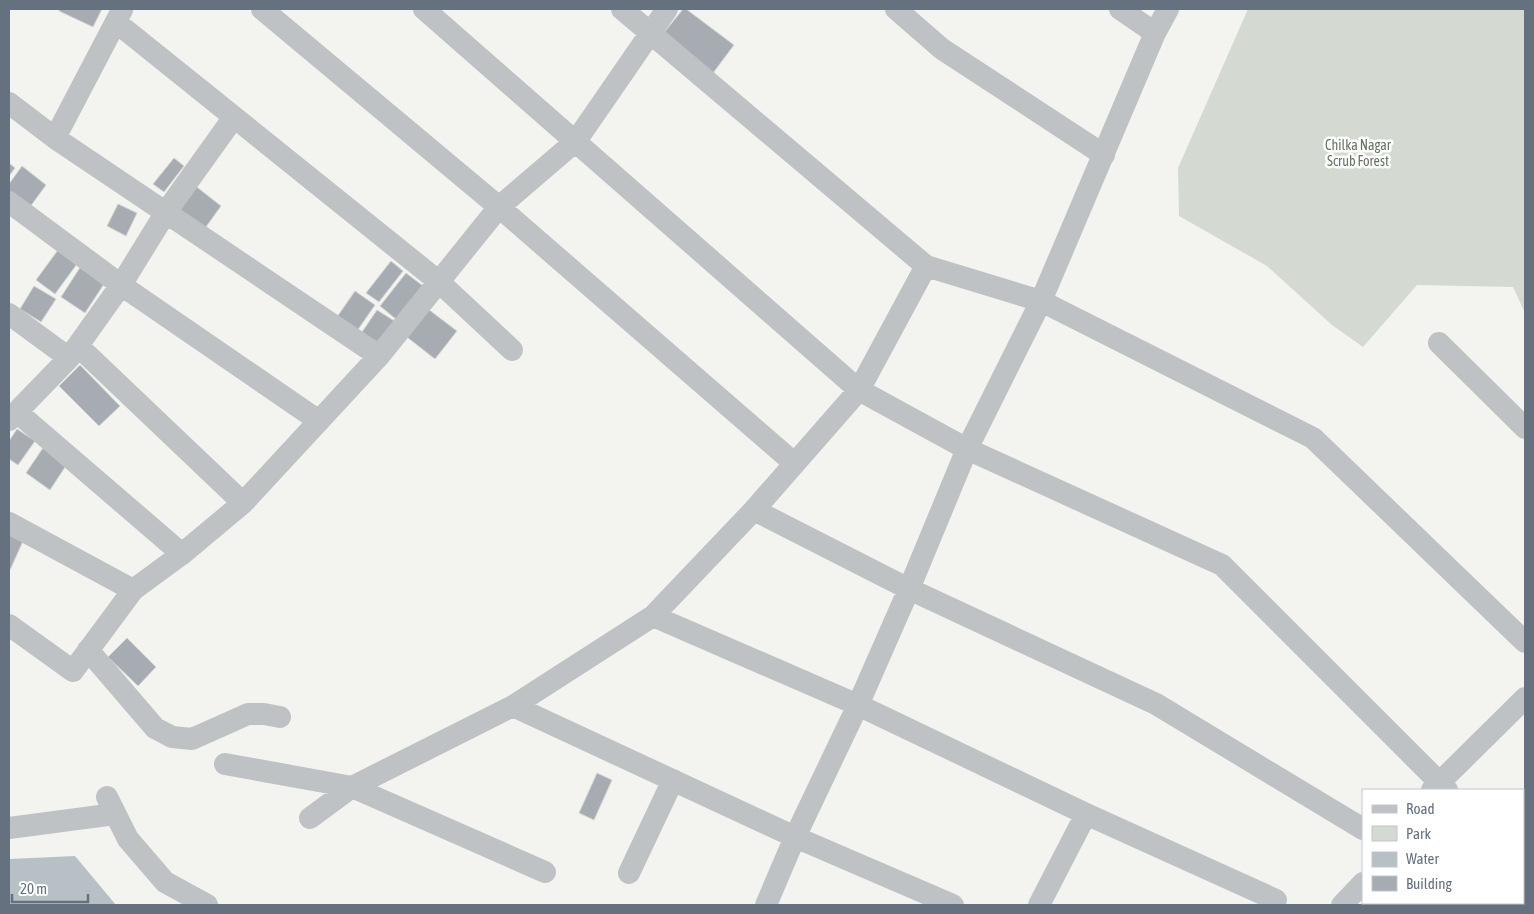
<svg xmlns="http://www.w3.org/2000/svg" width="1534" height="914" font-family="'Asap Condensed',sans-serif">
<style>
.green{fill:#d4dad1}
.water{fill:#b7c1c5}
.building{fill:#a6acb2;stroke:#d5d5d3}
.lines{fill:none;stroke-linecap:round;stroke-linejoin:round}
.minor{stroke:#bfc2c5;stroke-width:22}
.labels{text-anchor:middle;stroke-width:5;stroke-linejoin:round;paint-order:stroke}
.park-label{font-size:14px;fill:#667663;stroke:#fff}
</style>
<rect width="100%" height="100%" fill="#f3f4f0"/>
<!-- green -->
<path class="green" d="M 1248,9 L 1525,9 L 1525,313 L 1513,287 L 1417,285 L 1363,347 L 1332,325 L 1267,266 L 1179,216 L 1178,168 Z"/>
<!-- water -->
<path class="water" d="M 75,856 L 116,905 L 9,905 L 9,859 Z"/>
<!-- building -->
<path class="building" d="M 60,9 L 102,9 L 93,27 L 59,11 Z
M 683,9 L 686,9 L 734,45 L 713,73 L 663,34 Z
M 174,158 L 184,166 L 164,192 L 153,184 Z
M 9,163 L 15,168 L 9,176 Z
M 22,166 L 46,185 L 27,211 L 9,197 L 9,184 Z
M 193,184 L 221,206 L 203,231 L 174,208 Z
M 118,204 L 137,213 L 126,236 L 107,226 Z
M 58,250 L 77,264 L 55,294 L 36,280 Z
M 391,261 L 403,271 L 379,302 L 366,293 Z
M 81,266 L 106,281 L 85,313 L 61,297 Z
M 406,273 L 423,286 L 397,320 L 380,306 Z
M 34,286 L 56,299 L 41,322 L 20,309 Z
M 355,291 L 375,305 L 357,331 L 337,317 Z
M 424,306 L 457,331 L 435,359 L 403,334 Z
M 377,310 L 396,322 L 379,347 L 360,335 Z
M 80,365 L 120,406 L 99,426 L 59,386 Z
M 17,429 L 35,441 L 18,465 L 9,459 L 9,441 Z
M 45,445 L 69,461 L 50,490 L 26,473 Z
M 9,532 L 24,539 L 10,570 L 9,570 Z
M 127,638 L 156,667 L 138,686 L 108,657 Z
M 597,773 L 612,780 L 594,820 L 579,813 Z"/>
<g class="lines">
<!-- minor -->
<path class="minor" d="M 262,9 L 499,207 L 794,463
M 424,9 L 859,390 L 967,449 L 1222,565 L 1447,790
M 622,9 L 926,266 L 1041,301 L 1313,438 L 1525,642
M 896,9 L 942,49 L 1104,155
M 1120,9 L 1155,33
M 117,23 L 438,281 L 512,350
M 9,103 L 55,138 L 379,356
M 55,138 L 122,10
M 9,202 L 121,285 L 319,421
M 9,314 L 69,358
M 1439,343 L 1525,428
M 78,346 L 243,503
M 17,412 L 182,554
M 9,420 L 69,358 L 121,285 L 166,212 L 234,117
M 754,510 L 909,589 L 1156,704 L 1363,829
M 9,523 L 133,590
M 653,616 L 858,705 L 1086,814 L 1276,900
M 9,625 L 73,671 L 133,590 L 182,554 L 243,503 L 379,356 L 499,207 L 576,141 L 667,9
M 88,650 L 155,728 L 172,737 L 192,739 L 248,714 L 264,714 L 280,717
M 513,706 L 795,837 L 953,905
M 225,764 L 352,787 L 310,818
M 1432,790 L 1525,698
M 107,797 L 128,839 L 165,882 L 207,905
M 9,828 L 115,814
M 1523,862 L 1525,865
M 545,872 L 352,787 L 513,706 L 653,616 L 754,510 L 859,390 L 926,266
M 629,873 L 673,780
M 766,905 L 795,837 L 858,705 L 909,589 L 967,449 L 1041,301 L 1155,33 L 1168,9
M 1039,905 L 1086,814
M 1342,905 L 1363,883"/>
</g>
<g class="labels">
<!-- park labels -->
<g class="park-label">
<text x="1358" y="150">Chilka Nagar<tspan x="1358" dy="16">Scrub Forest</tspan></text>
</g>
</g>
<!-- border -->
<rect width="1534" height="914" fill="none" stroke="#65717e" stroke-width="20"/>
<!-- legend -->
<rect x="1362" y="789" width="162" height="115" fill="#ffffff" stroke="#c1c6cb"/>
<rect x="1372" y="805" width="25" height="8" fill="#bfc2c5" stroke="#c1c6cb"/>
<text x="1406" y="814" font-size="15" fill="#65717e">Road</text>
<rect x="1372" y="826" width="25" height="15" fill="#d4dad1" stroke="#c1c6cb"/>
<text x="1406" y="839" font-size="15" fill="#65717e">Park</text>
<rect x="1372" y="852" width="25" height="15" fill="#b7c1c5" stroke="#c1c6cb"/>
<text x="1406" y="864" font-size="15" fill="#65717e">Water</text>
<rect x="1372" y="876" width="25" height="15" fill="#a6acb2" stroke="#c1c6cb"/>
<text x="1406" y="889" font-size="15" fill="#65717e">Building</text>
<!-- scale -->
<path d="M12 894v8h76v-8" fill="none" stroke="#65717e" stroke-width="2.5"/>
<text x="20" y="894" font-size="15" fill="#65717e" stroke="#ffffff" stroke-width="4" paint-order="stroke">20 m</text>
</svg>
